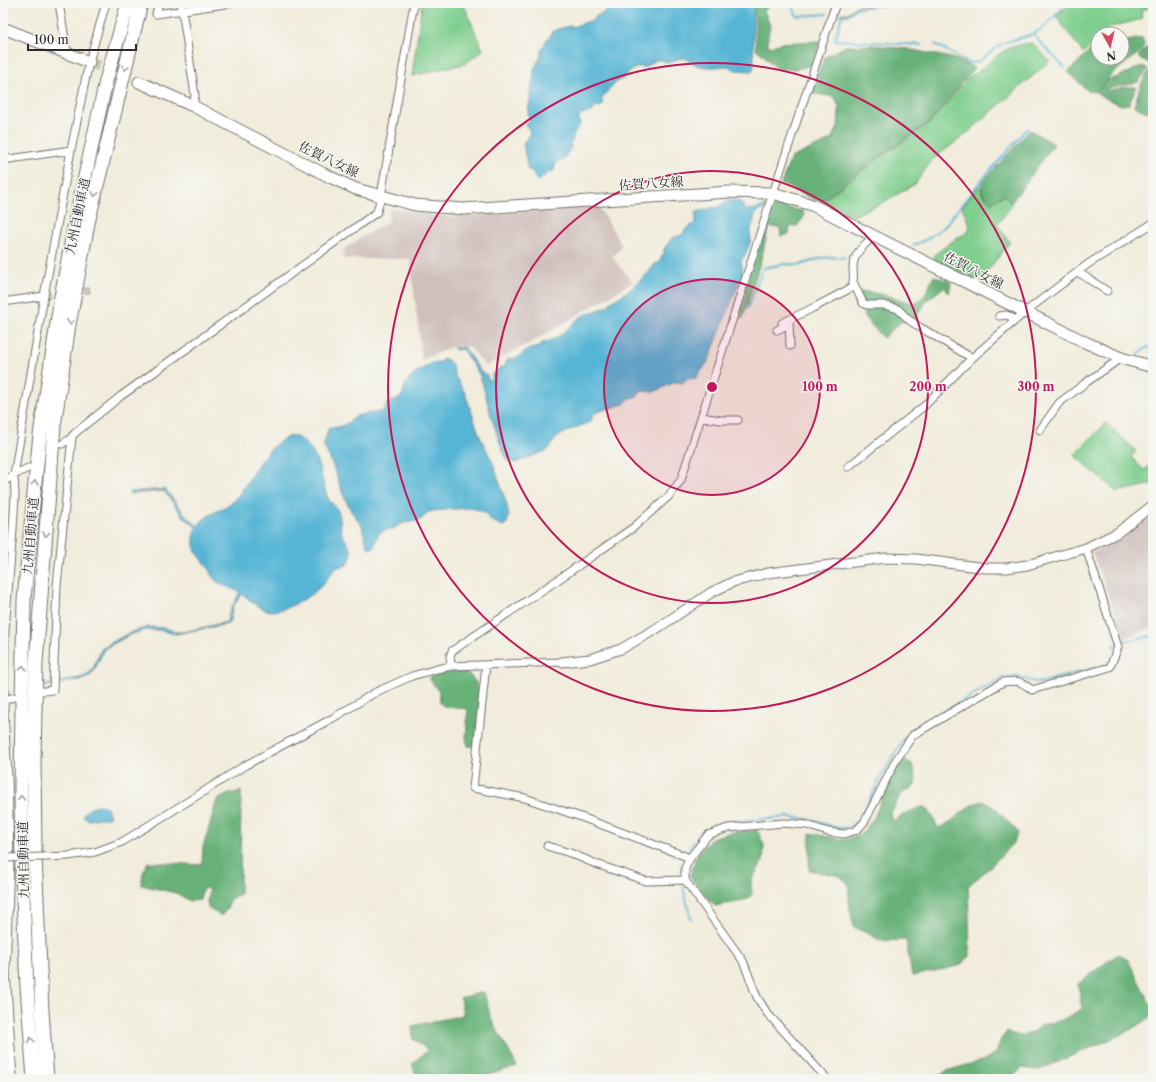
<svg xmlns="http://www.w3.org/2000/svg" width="1156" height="1082" font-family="'Libre Caslon Text','Noto Serif JP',serif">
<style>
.industrial{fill:#d0c0bc}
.green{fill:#80cf8e;stroke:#567d5c}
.forest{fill:#68b279;stroke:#4a6e52}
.water{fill:#57b5d5;stroke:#417080}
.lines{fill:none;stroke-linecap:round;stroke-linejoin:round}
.stream{stroke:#57b5d5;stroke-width:2}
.minor-tunnel{stroke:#c9c5b8;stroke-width:7;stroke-dasharray:7 3.5;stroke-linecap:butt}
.primary-tunnel{stroke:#c9c5b8;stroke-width:11;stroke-dasharray:11 5.5;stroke-linecap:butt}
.minor-casing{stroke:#706f69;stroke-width:9}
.tertiary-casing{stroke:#706f69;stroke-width:11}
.primary-casing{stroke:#706f69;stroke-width:13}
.motorway-casing{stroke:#706f69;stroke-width:15}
.minor{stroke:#fff;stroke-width:7}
.tertiary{stroke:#fff;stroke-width:9}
.primary{stroke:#fff;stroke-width:11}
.motorway{stroke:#fff;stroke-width:13}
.minor-bridge-casing{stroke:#706f69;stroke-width:9;stroke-linecap:butt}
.minor-bridge{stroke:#fff;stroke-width:7}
.oneway{stroke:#a0a0a0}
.ring{fill:none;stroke:#c2185b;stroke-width:2}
.labels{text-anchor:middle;stroke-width:3;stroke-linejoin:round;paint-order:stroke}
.street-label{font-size:13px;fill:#2b2b2b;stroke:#f6f6f2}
.centre{fill:#c2185b;stroke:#f6f6f2;stroke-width:2}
.ring-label{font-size:12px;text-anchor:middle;font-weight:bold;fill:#c2185b;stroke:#f6f6f2;stroke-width:3;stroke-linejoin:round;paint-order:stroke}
</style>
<rect width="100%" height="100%" fill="#f6f6f2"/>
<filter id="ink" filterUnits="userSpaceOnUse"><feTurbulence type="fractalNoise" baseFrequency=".025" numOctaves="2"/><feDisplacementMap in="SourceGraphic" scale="8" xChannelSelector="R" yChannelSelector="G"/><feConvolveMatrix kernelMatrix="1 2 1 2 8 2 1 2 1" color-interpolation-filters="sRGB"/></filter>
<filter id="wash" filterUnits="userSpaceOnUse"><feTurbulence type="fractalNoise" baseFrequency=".012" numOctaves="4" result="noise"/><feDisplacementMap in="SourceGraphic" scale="16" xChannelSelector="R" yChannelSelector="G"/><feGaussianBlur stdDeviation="0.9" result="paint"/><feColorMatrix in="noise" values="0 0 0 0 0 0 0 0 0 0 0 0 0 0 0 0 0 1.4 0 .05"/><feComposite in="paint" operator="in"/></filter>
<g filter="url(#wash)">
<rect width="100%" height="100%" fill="#f1ecdb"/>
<!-- industrial -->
<path class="industrial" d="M 598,205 L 622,246 L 612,257 L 633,282 L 541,337 L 486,366 L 469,347 L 459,346 L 452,347 L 422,360 L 410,259 L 343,259 L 344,248 L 388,222 L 391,208 L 448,217 Z
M 1153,514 L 1153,627 L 1125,638 L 1092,552 L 1106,547 L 1125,536 Z"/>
<!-- green -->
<path class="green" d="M 422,3 L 463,3 L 483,50 L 465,64 L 445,68 L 412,76 Z
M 1072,3 L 1150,3 L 1151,8 L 1141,10 L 1142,19 L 1111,27 L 1103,34 L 1098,34 L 1098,39 L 1083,53 L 1056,16 Z
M 1032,43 L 1050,61 L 965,135 L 932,160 L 915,184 L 880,204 L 853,216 L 823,201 L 875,161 L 930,123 L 969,77 L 978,72 L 998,55 L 1007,49 L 1023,44 Z
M 979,186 L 981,188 L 982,194 L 992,203 L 1004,195 L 1012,205 L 997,225 L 1010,242 L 979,282 L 933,259 L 935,254 L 957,238 L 967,233 L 970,227 L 962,207 Z
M 1106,423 L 1136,451 L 1131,457 L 1144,470 L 1153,463 L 1153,484 L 1117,492 L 1074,455 Z"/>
<!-- forest -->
<path class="forest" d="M 755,3 L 776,3 L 771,5 L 764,11 L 770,25 L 768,37 L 768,45 L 771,47 L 780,43 L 820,41 L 812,65 C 800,68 782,74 772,64 C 766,58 763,54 756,49 L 755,17 L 753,15 L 755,9 Z
M 1142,38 L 1144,45 L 1141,51 L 1112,74 L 1097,92 L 1088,91 L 1068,72 L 1093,47 L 1098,46 L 1098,58 L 1122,58 L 1122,42 Z
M 871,45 L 908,49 L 956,59 L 974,68 L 930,122 L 873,161 L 820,202 L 781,184 L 791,158 L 832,139 L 838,127 L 839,108 L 835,97 L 810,93 L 825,57 L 846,46 Z
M 1152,45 L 1153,60 L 1149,63 L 1141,60 L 1138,56 L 1146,48 Z
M 1139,67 L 1146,67 L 1147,70 L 1138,82 L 1106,89 L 1107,91 L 1126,87 L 1136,87 L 1129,104 L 1121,105 L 1107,99 L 1097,93 L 1108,80 L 1118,77 Z
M 1152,67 L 1153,99 L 1147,112 L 1134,106 C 1139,90 1141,81 1152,67 Z
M 1030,130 L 1054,144 L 1011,203 L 1004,194 L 992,202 L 983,194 L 981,184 Z
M 772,205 L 803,211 L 804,217 L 797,226 L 790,227 L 789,234 L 781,236 L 780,228 L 769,227 L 759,266 L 743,318 L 738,318 L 734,322 Z
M 934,276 L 951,282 L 949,293 L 944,287 L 927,300 L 914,321 L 903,320 L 883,338 C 871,324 856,312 861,291 L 885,295 L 915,304 L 925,295 Z
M 458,671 L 468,673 L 475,681 L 480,692 L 476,739 L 473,746 L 468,747 L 466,738 L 468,709 L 445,707 L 440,703 L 439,692 L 429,678 L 437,674 Z
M 905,760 L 912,764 L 916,779 L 916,785 L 901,794 L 891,813 L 893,821 L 908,812 L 925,806 L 932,815 L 938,828 L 950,822 L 973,804 L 983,801 L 996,809 L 1018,832 L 1014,842 L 988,869 L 968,886 L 969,913 L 970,956 L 959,966 L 912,976 L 906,940 L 881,941 L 869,934 L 854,927 L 850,910 L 848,883 L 840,876 L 809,870 L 810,833 L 844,840 L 860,835 L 874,818 L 892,774 Z
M 241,791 L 240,895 L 235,896 L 229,900 L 228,908 L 221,916 L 208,908 L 207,901 L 209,889 L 203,888 L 200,900 L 190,901 L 176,893 L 141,885 L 143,873 L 148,862 L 202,865 L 203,847 L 217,800 L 229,794 Z
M 757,830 L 764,845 L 763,861 L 751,881 L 752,894 L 748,899 L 737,902 L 715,906 L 693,881 L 690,875 L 697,854 L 712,838 L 732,832 Z
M 1119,954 L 1128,960 L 1151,1006 L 1153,1005 L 1153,1016 L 1123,1034 L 1039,1070 L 1022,1068 L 1011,1079 L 936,1079 L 946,1071 L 970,1064 L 982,1061 L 996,1053 L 1001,1039 L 1007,1032 L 1020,1036 L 1031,1033 L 1042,1025 L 1062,1020 L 1082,1009 L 1078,984 L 1105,963 Z
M 484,992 L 491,1019 L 517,1066 L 485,1076 L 484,1079 L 440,1079 L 434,1076 L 415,1073 L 412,1064 L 428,1050 L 413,1039 L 412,1026 L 463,1015 L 460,998 Z"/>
<!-- water -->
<path class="water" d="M 610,3 L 754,3 C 755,9 752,14 753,20 L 754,68 L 752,71 L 735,70 L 728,66 C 712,67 699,70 685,58 L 678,59 L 670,63 L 661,60 L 656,60 L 645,67 L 637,67 L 628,73 L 624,78 L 619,80 L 610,88 L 607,93 L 602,97 L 602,100 L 603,104 L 602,106 L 594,108 L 592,112 L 581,114 L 579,117 L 580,125 C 576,128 577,132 573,135 L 573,141 L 570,143 L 571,147 L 563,160 L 558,161 L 555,163 L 555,167 L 553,172 L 548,173 L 540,180 L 536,180 L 532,171 L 528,170 C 526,161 525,152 523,143 L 530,135 L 529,129 L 526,126 L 525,124 L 530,122 L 528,114 L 532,84 L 534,77 L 534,69 L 541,56 L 541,51 L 547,39 L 550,36 L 552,31 L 555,31 L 558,29 L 570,26 L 572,27 L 595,19 L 596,16 L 604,13 Z
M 906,3 L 931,3 L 857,8 L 848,15 L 840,16 L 840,13 L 848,13 L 856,6 Z
M 729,200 L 740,201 L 741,204 L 744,205 L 746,211 L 749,208 L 752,210 L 765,206 L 766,209 L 756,212 L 750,233 L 751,240 L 746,253 L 741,261 L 743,272 L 708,362 L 696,378 L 688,379 L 682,383 L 675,382 L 654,392 L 642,391 L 639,392 L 637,397 L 630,398 L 624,404 L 597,412 L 593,415 L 591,421 L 585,424 L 564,433 L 556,438 L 548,450 L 515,463 L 508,461 L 502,449 L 490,412 L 482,382 L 479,374 L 462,349 L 457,350 L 454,349 L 454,347 L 457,348 L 464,347 L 480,371 L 487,375 L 488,380 L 491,380 L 492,378 L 492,374 L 495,373 L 499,368 L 504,367 L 508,359 C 518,359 519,356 528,350 C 531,348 536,348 540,347 L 542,343 C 558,340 568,329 578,319 C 583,315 590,313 596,311 C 600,310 602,307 607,307 L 611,302 L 630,290 L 649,272 L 655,264 L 661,261 L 661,257 L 664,254 L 664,249 L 672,238 L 682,235 L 686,229 L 695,223 L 696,217 L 695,212 L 706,210 L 710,208 L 718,207 Z
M 443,358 L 449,361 L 452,365 L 455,376 L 465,393 L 479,434 L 493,463 L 507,505 L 509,516 L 507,523 L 503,526 L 490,520 L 484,512 L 476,509 L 467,508 L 433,511 L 427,513 L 424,517 L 418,521 L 403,523 L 393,529 L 385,530 L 379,533 L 375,543 L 374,548 L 371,548 L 368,547 L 362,526 L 351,511 L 343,494 L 330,458 L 324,447 L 324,442 L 329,427 C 335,428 342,427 347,423 C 351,421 353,417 357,416 C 365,413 374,414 383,411 L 387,403 L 399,399 L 403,394 L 405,385 L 409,379 L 417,372 L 432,363 L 441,362 Z
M 291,436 C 297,436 300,439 305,443 C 321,458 320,479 328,498 C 331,504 337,507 339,513 C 341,519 340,525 341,531 C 345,544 358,549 347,565 C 344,566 340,566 338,567 C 331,571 327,581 321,586 C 312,597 280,615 266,610 C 257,607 249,599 242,594 C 238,600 233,605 232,611 C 230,616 231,620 228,624 L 176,634 L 158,630 L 145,630 L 129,635 L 104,649 L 94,671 L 90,676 L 84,679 L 43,687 L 44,685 L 84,677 L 88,674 L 93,669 L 99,654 L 103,647 L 132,632 L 148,627 L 165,628 L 178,632 L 183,632 L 227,622 L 229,613 L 240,592 C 233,589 222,585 216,581 C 213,578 212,574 210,570 C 199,553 188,550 197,528 L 183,516 L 164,491 L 129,494 L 129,492 L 165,489 L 187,517 L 198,526 C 206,513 223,511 233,501 C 240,495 244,486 249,479 C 259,462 272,442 291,436 Z
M 97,805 C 108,806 107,807 110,817 L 109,818 L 99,818 L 89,820 L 84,818 L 84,813 C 87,810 92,807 97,805 Z"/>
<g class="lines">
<!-- stream -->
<path class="stream" d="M 790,3 L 797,16 L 827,14
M 842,15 L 835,40 L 922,45
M 1035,33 L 1036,38 L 1065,68
M 935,44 L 967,62 C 979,67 988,53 997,47 C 1008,39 1023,39 1035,33 C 1045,28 1055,15 1063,8
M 914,245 L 927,239 L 944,227 L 981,181 L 1028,128
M 748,308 L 763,268 L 785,264 L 800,265 L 822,258 L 831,257 L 846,258
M 1137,355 L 1147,347 L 1153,349
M 1114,648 L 1114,645 L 1124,641 L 1153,636
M 688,849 L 698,837 L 706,830 L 721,823 L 789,817 L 812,820 L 838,828 L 848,828 L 859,821 L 882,775 L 902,742 L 912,730 L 1002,678 C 1018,674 1024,680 1040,683 L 1109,664
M 683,887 L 691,919"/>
</g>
</g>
<g filter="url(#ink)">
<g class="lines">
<!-- minor-tunnel -->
<path class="minor-tunnel" d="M 73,292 L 93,290
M 44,296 L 63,294"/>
<!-- primary-tunnel -->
<path class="primary-tunnel" d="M 89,62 L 139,82"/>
<defs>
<path id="minor" d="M 59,3 L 67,52
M 159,3 L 156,14 L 232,3
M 181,3 L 195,95 L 193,106
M 3,160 L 71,150
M 1078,272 L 1107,291
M 854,284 L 863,303 L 867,305 L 884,305 L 898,309 L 909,320 L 921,328 L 972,358
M 3,302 L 44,296
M 999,316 L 1007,315 L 1016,320
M 789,320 L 790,346
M 782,323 L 813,308 L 851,288 C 855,281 853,274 853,266 C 854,255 861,247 870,240
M 777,330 L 789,324
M 701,417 L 721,420 L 738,420
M 1040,430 L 1059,403 L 1084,384 L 1121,358
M 62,444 L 70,439 L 75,433 L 121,396 L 377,212 L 381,196 L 414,3
M 848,467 L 924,406 L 972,358 L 1025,312 L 1088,264 L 1147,227 L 1153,223
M 3,482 L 14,475 L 28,468
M 486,665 L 473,788 L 525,798 L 581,817 L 690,858
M 451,666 L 450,656 L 452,651 L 562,577 L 634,527 L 668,497 L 681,480 L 773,193 L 836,3
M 44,691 L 53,690 L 57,586 L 72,437
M 5,700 L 14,697
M 547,846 L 570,853 L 596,864 L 646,881 L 685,880
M 44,857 L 68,856 L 95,852 L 122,842 L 203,792 L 244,766 L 333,718 L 376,692 L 412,676 L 437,669 L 451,666 L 562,662
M 13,1079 L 6,971 L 10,861 L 8,776 L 4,714 L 5,630 L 13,529 L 15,496 L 14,475 L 44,296 L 71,150 L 89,62 L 106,3
M 827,1079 L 767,1013 L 757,997 L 743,961 L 685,880 L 685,868 L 690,858 L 708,835 L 728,828 L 783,823 L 807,825 L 828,832 L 844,834 L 857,830 L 865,821 L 896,760 L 913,735 L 1003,682 C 1018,680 1021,681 1032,690 L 1110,667 L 1118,647 L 1086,548"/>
<path id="tertiary" d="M 562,662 L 590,659 L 621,649 L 656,629 L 712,592 L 733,582 L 768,573 L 886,558 L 916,559 L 986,568 L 1007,568 L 1027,565 L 1086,548 L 1117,533 L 1153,505"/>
<path id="primary" d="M 3,28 L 89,62
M 139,82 L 193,106 L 328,176 L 356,189 L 415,205 L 463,209 L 729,192 L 773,193 L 812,205 L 1087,343 L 1121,358 L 1153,367"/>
<path id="motorway" d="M 34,1079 L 27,987 L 22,873 L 21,790 L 22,704 L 24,600 L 35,483 L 40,435 L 61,297 L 77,213 L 106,81 L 128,3
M 47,1079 L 42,1011 L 35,857 L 34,759 L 36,662 L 54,426 L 69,325 L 88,223 L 141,3"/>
</defs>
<!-- minor casing -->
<use href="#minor" class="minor-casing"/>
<!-- tertiary casing -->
<use href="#tertiary" class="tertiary-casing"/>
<!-- primary casing -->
<use href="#primary" class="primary-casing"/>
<!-- motorway casing -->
<use href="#motorway" class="motorway-casing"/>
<!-- minor -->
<use href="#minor" class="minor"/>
<!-- tertiary -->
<use href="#tertiary" class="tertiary"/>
<!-- primary -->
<use href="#primary" class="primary"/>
<!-- motorway -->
<use href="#motorway" class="motorway"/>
<defs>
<path id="minor-bridge" d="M 5,858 L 44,857"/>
</defs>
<!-- minor-bridge casing -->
<use href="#minor-bridge" class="minor-bridge-casing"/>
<!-- minor-bridge -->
<use href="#minor-bridge" class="minor-bridge"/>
</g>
<!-- one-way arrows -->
<defs><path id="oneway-chevron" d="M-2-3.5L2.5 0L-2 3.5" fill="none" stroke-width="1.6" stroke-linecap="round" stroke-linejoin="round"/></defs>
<g class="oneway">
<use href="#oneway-chevron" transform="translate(125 68) rotate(103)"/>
<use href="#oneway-chevron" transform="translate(95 194) rotate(103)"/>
<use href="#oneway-chevron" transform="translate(70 322) rotate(100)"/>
<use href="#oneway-chevron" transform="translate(35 483) rotate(-84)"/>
<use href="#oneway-chevron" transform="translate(46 534) rotate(94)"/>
<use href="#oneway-chevron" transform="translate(23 668) rotate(-89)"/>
<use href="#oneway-chevron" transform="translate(21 798) rotate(-91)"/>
<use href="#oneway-chevron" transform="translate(31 1040) rotate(-94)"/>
</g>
</g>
<!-- distance rings -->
<circle cx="712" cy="387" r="108" fill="#c2185b" fill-opacity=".12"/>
<g class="ring">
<circle cx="712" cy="387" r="108"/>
<circle cx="712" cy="387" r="216"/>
<circle cx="712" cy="387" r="324"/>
</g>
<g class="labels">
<!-- street labels -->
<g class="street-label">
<text transform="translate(329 159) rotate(26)" y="5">佐賀八女線</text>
<text transform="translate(651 183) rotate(-4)" y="5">佐賀八女線</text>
<text transform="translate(77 216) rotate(-78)" y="5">九州自動車道</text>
<text transform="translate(974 270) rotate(27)" y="5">佐賀八女線</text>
<text transform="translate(30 536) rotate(-85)" y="5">九州自動車道</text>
<text transform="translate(23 860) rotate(-91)" y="5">九州自動車道</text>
</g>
</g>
<circle cx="712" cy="387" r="6" class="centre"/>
<g class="ring-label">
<text x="820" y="391">100 m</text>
<text x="928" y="391">200 m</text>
<text x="1036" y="391">300 m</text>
</g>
<!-- margin -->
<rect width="1156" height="1082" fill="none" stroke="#f6f6f2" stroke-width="16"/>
<!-- north arrow -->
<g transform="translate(1110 46) rotate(172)"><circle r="19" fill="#f6f6f2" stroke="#a5a5a2"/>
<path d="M0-3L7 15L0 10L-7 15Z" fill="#d1495b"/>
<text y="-6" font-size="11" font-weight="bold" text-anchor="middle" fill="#2b2b2b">N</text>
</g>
<!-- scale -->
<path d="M28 44v6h108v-6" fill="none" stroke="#2b2b2b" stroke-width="2"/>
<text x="34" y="44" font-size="12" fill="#2b2b2b" stroke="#f6f6f2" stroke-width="3" paint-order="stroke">100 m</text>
</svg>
